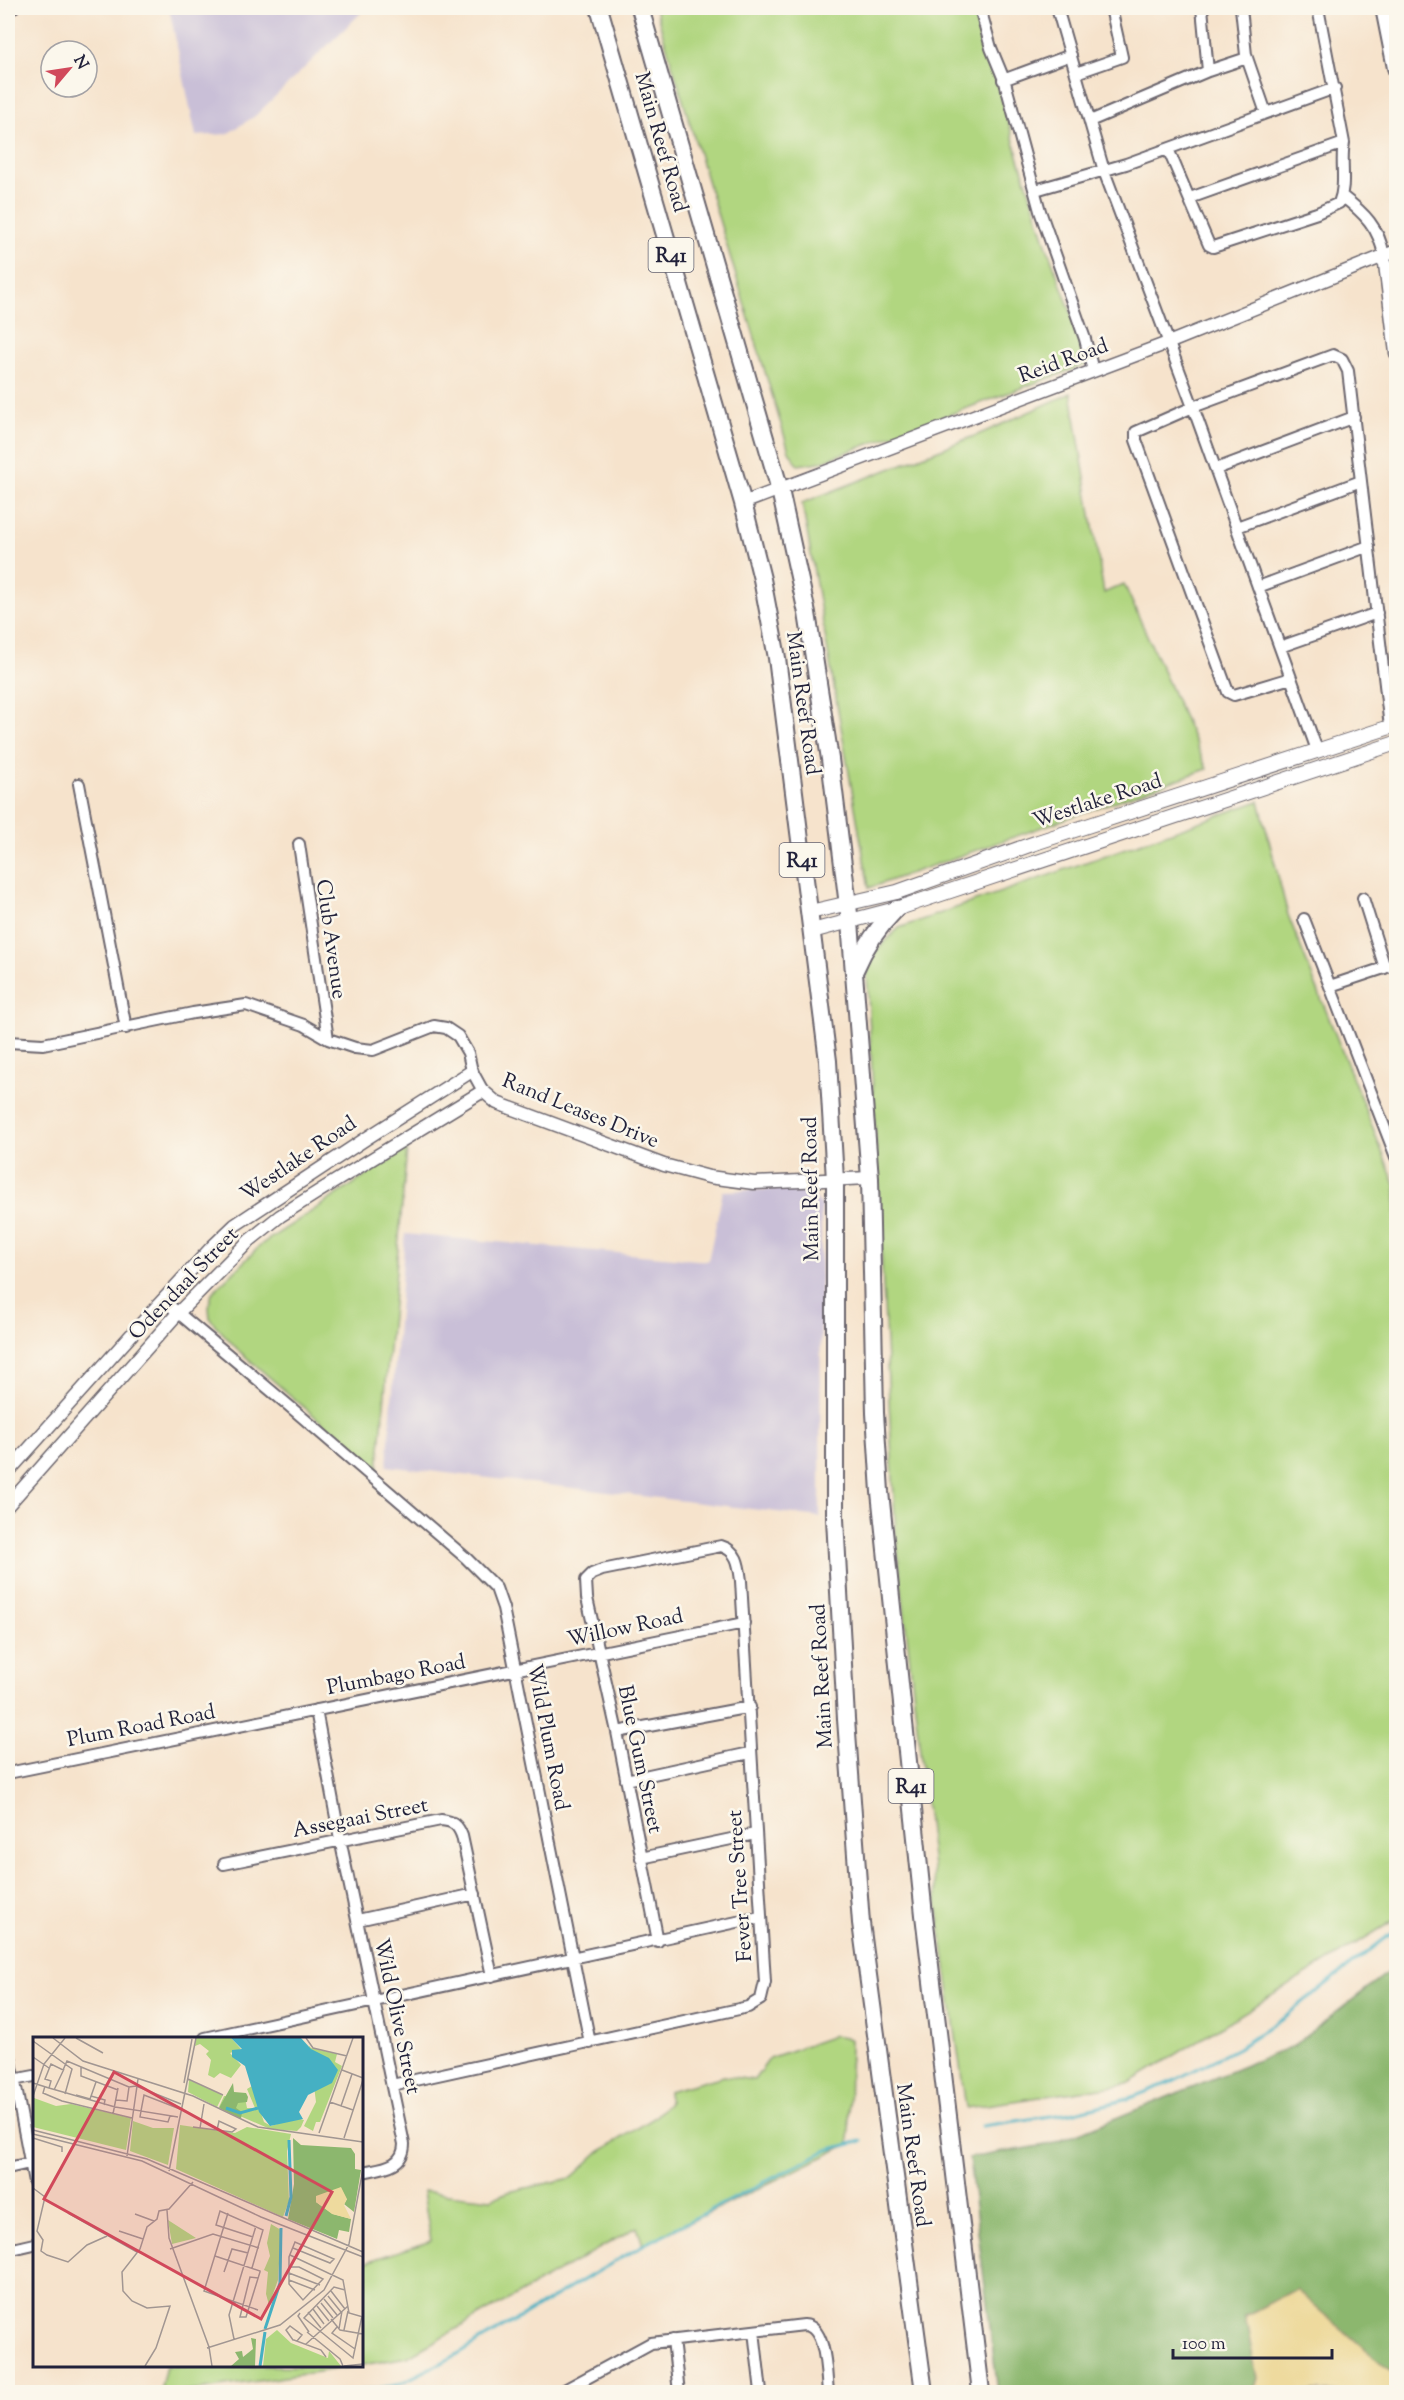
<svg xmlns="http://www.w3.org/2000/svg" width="1404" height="2400" font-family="'Sorts Mill Goudy',serif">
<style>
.industrial{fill:#c9bfd7}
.green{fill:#b1d680;stroke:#6a7c5e;stroke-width:1.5}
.forest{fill:#8cb76e;stroke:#576c54;stroke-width:1.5}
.sand{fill:#eeda9e;stroke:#887e6c;stroke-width:1.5}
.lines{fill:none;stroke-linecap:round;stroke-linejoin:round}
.stream{stroke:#45b0c3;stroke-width:3}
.minor-casing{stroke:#6c666e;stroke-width:14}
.tertiary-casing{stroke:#6c666e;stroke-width:15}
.secondary-casing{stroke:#6c666e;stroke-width:16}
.primary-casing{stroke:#6c666e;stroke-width:20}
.minor{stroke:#fff;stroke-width:10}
.tertiary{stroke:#fff;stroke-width:12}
.secondary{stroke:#fff;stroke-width:14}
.primary{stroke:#fff;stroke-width:16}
.labels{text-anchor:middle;stroke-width:5;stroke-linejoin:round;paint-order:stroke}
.shield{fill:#fbf7ec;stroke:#636270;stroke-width:1.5}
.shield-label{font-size:20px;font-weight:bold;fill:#22223b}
.street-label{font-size:21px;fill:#22223b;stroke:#fbf7ec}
.inset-river{fill:none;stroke:#45b0c3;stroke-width:3}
.inset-road{fill:none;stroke:#a19692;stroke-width:1.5}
.view{fill:#d1495b;fill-opacity:0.15;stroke:#d1495b;stroke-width:3}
.inset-edge{fill:none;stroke:#22223b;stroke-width:3}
</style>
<rect width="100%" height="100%" fill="#fbf7ec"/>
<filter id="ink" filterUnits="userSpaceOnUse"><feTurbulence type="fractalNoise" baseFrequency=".0167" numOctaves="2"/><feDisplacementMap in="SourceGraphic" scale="12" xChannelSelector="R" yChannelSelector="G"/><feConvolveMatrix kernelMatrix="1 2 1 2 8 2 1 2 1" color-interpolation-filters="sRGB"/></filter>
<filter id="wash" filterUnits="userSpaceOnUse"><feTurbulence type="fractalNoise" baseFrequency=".008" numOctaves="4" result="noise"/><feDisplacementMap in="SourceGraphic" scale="24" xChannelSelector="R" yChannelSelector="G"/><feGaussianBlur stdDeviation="1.35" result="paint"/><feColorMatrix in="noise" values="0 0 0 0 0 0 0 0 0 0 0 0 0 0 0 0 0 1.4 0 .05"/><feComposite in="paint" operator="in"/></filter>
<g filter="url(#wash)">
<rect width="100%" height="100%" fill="#f6e3cc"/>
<!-- industrial -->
<path class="industrial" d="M 169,8 L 366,8 L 255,116 L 227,134 L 196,136 Z
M 782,1189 L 811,1193 L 821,1204 L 820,1517 L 387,1466 L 405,1234 L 708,1261 L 723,1191 Z"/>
<!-- green -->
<path class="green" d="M 655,8 L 976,8 L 1019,159 L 1048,250 L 1090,363 L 820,462 L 798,465 L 789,451 Z
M 1071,393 L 1104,593 L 1124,584 L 1207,769 L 869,888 L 802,503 L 982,433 Z
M 1259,801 L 1288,915 L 1396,1187 L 1396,1919 L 1128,2084 L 966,2108 L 937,1903 L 896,1537 L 867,974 L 872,955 L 899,928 Z
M 407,1149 L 378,1471 L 239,1351 L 210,1319 L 209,1307 L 212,1293 L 263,1243 Z
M 833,2036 L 850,2039 L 849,2144 L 643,2245 L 637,2227 L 407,2357 L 362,2365 L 362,2266 L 366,2262 L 431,2241 L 423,2191 L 491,2199 L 508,2192 L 571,2178 L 599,2152 L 654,2118 L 669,2103 L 668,2091 L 724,2076 L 754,2080 L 770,2058 Z
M 166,2366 L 356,2366 L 186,2392 L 160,2392 Z"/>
<!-- forest -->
<path class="forest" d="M 1396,1966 L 1396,2376 L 1296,2290 L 1245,2316 L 1257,2378 L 1253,2392 L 998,2392 L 969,2158 L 1052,2144 L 1293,2046 Z"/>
<!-- sand -->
<path class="sand" d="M 1296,2289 L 1396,2376 L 1396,2392 L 1253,2392 L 1257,2378 L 1245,2316 Z"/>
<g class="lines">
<!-- stream -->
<path class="stream" d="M 982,2126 L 1071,2113 L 1128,2099 L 1171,2082 L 1238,2048 L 1284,2017 L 1396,1930
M 360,2392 L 397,2385 L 451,2358 L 643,2245 L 827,2150 L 862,2141"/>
</g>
</g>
<g filter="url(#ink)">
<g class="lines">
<defs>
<path id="minor" d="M 980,8 L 991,48 L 1005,82 L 1040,211 L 1085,339 L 1093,371
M 1057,8 L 1104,171 L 1193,407 L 1333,355 L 1342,359 L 1348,371 L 1390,727
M 1202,8 L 1208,71
M 1241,8 L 1246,55 L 1266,113
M 8,11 L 13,8
M 1076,73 L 1122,57 L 1111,8
M 1003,80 L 1071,55
M 1090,121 L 1208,71 L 1247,58
M 1168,149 L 1209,245 L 1213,247 L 1317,213 L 1339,203 C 1347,183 1340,163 1344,143 L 1318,8
M 1039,189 L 1126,164 L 1335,88
M 1342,196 C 1364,213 1379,227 1384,256
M 1190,198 L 1344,143
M 1216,469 L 1354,417
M 1237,527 L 1361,481
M 1258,587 L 1369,546
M 1280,647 L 1377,613
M 1291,678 L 1234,695 L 1228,692 L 1136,440 L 1136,432 L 1193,407 L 1317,750
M 79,784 L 126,1028
M 299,844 L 328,1039
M 1363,898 L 1385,968
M 1304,919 L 1396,1157
M 1330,986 L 1396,964
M 8,1042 L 43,1044 L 193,1013 L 246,1005 L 304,1025 L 328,1039 L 355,1048 L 373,1050 L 434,1026 L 446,1028 L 458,1036 L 468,1053 L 472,1071 L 483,1091
M 163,1300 L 288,1405 L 466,1558 L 496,1588 L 503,1608 L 590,2043
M 316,1710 L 340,1839 L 404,2144 C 404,2168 380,2168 362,2172
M 617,1732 L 750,1707
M 8,1773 L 744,1623
M 626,1780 L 750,1753
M 641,1858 L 755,1834
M 224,1864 L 441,1820 C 453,1821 458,1825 462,1836 L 492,1976
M 358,1920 L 475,1894
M 205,2038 L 760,1917
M 8,2046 L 34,2182
M 8,2081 L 34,2076
M 392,2085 L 748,2007 L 761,1999 L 765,1982 L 741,1581 C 739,1565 738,1551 721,1546 L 602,1570 L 592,1574 L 586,1580 L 587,1598 L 617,1732 L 658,1941
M 8,2168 L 34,2162
M 8,2250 L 34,2244
M 754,2331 L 761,2392
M 673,2340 L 679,2392
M 561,2392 L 651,2343 L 804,2325 C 827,2326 826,2375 828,2392"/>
<path id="tertiary" d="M 1384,256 L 1396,353
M 743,503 L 1173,341 L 1396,251
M 8,1472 L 151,1313 L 212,1247 L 235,1225 L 367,1138 L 472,1071
M 8,1505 L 178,1313 L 250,1240 L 280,1216 L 321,1190 L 483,1091 L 497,1103 L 664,1165 L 709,1177 L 754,1183 L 870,1178"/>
<path id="secondary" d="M 810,912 L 897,892 L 1038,842 L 1396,725
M 812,931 L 896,909 L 1396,743"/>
<path id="primary" d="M 599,8 L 743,503 L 762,579 L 777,658 L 828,1061 L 835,1180 L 835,1519 L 846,1719 L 861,1923 L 924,2392
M 640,8 L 780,490 L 807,613 L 830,759 L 850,922 L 870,1178 L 875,1413 L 880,1492 L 924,1915 L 981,2392
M 1384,8 L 1396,68
M 855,970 C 865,946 878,927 896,909"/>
</defs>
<!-- minor casing -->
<use href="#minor" class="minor-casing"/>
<!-- tertiary casing -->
<use href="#tertiary" class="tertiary-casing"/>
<!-- secondary casing -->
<use href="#secondary" class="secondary-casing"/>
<!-- primary casing -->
<use href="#primary" class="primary-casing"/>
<!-- minor -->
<use href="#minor" class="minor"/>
<!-- tertiary -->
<use href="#tertiary" class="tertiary"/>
<!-- secondary -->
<use href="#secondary" class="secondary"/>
<!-- primary -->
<use href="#primary" class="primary"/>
</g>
</g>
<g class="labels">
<!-- shield labels -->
<g class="shield">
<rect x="648.5" y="238" width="45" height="34" rx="4.5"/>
<rect x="779.5" y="843" width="45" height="34" rx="4.5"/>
<rect x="888.5" y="1769" width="45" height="34" rx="4.5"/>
</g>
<g class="shield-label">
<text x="671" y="262">R41</text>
<text x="802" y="867">R41</text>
<text x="911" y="1793">R41</text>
</g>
<!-- street labels -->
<g class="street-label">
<text transform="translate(662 142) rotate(74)" y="7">Main Reef Road</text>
<text transform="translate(1063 360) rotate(-20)" y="7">Reid Road</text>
<text transform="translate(804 703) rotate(82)" y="7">Main Reef Road</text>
<text transform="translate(1097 800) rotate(-18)" y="7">Westlake Road</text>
<text transform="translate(332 939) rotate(82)" y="7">Club Avenue</text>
<text transform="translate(581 1110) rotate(22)" y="7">Rand Leases Drive</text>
<text transform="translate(298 1158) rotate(-34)" y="7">Westlake Road</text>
<text transform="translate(810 1189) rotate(-91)" y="7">Main Reef Road</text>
<text transform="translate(183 1283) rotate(-46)" y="7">Odendaal Street</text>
<text transform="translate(625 1627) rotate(-12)" y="7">Willow Road</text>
<text transform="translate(396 1674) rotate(-11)" y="7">Plumbago Road</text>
<text transform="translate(821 1676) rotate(-93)" y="7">Main Reef Road</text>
<text transform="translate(141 1725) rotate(-11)" y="7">Plum Road Road</text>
<text transform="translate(549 1737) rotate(79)" y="7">Wild Plum Road</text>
<text transform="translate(641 1759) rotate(78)" y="7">Blue Gum Street</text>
<text transform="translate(360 1817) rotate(-11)" y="7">Assegaai Street</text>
<text transform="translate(739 1886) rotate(-94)" y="7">Fever Tree Street</text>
<text transform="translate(398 2016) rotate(78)" y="7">Wild Olive Street</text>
<text transform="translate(914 2155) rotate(82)" y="7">Main Reef Road</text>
</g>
</g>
<!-- overview -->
<g transform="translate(33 2037)">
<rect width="330" height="330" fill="#f6e3cc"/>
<path d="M 163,1 L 198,1 L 208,12 L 197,16 L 208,28 L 198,41 L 187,36 L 181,41 L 175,38 L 178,23 L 173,17 L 176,14 L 167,7 L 162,9 ZM 269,1 L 278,11 L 304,17 L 302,25 L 309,29 L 287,85 L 283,85 L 280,94 L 271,89 L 283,65 L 276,9 ZM 156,43 L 190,58 L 184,70 L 155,55 ZM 219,49 L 231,85 L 238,89 L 263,81 L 271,83 L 268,90 L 264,94 L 237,92 L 186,70 L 191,59 L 212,61 L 214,71 L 222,71 L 214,52 ZM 1,61 L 23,69 L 38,67 L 98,81 L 93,113 L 0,90 ZM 100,84 L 120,91 L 141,91 L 135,128 L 97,114 ZM 147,88 L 202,96 L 214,90 L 258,97 L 254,114 L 256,164 L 250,180 L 143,132 ZM 135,183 L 163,201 L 139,207 ZM 238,187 L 248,193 L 245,243 L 236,268 L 233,257 L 235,235 L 231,233 L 237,219 L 234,206 ZM 244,293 L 258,306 L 295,321 L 296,314 L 308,329 L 230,329 L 233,302 Z" fill="#b1d680"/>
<path d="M 200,46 L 201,55 L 213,56 L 215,60 L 214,65 L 205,66 L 203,71 L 209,75 L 208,82 L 186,71 ZM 260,101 L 268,108 L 318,111 L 322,117 L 322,132 L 328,133 L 321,175 L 311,167 L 314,162 L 283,165 L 300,177 L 318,182 L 316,195 L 306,193 L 304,202 L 255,182 L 261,147 ZM 218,301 L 223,302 L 222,329 L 198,329 L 206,322 L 202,315 L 209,314 L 210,320 L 220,312 Z" fill="#8cb76e"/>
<path d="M 308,150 L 314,162 L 311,168 L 318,182 L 299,177 L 283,165 L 283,159 Z" fill="#eeda9e"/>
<path d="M 198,1 L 268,1 L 278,12 L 296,21 L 305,33 L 299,46 L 275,58 L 266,75 L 270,82 L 237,89 L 226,75 L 212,29 L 199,20 L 199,13 L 209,12 Z" fill="#45b0c3"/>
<path class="inset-river" d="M 193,71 L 207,76 L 225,71M 253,179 L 258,160 L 256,103M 232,292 L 247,246 L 248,191M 227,329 L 232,295"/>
<path class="inset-road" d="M 20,1 L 50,24 L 160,59 L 225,90 L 330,105M 43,1 L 70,16M 273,1 L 280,11 L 314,19M 0,4 L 39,32 L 32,57M 0,20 L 16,31M 48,30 L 48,39 L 85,53M 309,33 L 330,41M 155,42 L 190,58M 0,46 L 16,51 L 18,44 L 12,42 L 18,27 L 30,33 L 34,24 L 96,50 L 94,64 L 83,63M 151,46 L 159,2M 12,49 L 10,56 L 29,64 L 99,81M 96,50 L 103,49 L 148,67M 16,51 L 82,70 L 108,74 L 111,58 L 147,72M 21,53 L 31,32M 43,58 L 57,62 L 63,45M 0,59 L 11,27 L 32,1M 58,59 L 72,63 L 71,68M 297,65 L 320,73M 308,69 L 319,37M 80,77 L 85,51M 137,79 L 135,85 L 107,80 L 108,74 L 145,80M 160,90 L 199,95 L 203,92 L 186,84 L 184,93M 167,91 L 171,67M 0,93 L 114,122 L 330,215M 286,96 L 320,1M 0,97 L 109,124 L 228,180 L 330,220M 0,101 L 29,110 L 29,115M 311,101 L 330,43M 94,119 L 105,42M 136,134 L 163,1M 0,151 L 12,160 L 4,194 L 10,203 L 8,214 L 14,218 L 35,225 L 54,208 L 74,199M 134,173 L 136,201 L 176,310 L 179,329M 35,176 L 104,215M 195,176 L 171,254 L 225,273M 102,177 L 121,184M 86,194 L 110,202M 137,212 L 180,197 L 226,211M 257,218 L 310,243 L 316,276 L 330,280M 182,219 L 227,234 L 227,235 L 213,280 L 207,280 L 217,240 L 225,241M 256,230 L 266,230 L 290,242 L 270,263 L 256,247 L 256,220 L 262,205 L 301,222 L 297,226 L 260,211M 219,231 L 230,193 L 187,174 L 183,188 L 220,200M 191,235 L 199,212 L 215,216M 256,236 L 287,248M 256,243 L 282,253M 312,253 L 301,250 L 271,281 L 320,321 L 329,279M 298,254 L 312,272M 295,259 L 308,275M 291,262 L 304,278M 288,266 L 300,281M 284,269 L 296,284M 280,272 L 291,287M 275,275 L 288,291M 267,276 L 265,279 L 276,295M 298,282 L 307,293 L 330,297M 304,290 L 299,296 L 322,312M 306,292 L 309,274M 311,293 L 315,274M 274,295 L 307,322 L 310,329M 201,302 L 196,278 L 223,189M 264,304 L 269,298 L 257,289 L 253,293 L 260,303 L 261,303 L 288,313 L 293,320M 273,307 L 315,269M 174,311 L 247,288 L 291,253 L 316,207 L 330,132M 112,329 L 123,311 L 137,269 L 114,271 L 99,264 L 90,254 L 89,235 L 107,212 L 114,190 L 124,182 L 126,174 L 136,172 L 160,145M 311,329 L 330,327"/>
<path class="view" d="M 81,35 L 299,155 L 228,282 L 11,162 Z"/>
<rect width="330" height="330" class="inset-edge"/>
</g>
<!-- margin -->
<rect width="1404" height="2400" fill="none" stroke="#fbf7ec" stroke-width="30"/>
<!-- north arrow -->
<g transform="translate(69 69) rotate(61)"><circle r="28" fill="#fbf7ec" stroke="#a4a2a5" stroke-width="1.5"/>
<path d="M0-4.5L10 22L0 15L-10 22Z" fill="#d1495b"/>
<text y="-9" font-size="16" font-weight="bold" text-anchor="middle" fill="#22223b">N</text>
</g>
<!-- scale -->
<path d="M1173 2349v9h159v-9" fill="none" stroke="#22223b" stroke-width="3"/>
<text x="1182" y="2349" font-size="18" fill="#22223b" stroke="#fbf7ec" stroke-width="4.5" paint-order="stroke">100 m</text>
</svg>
